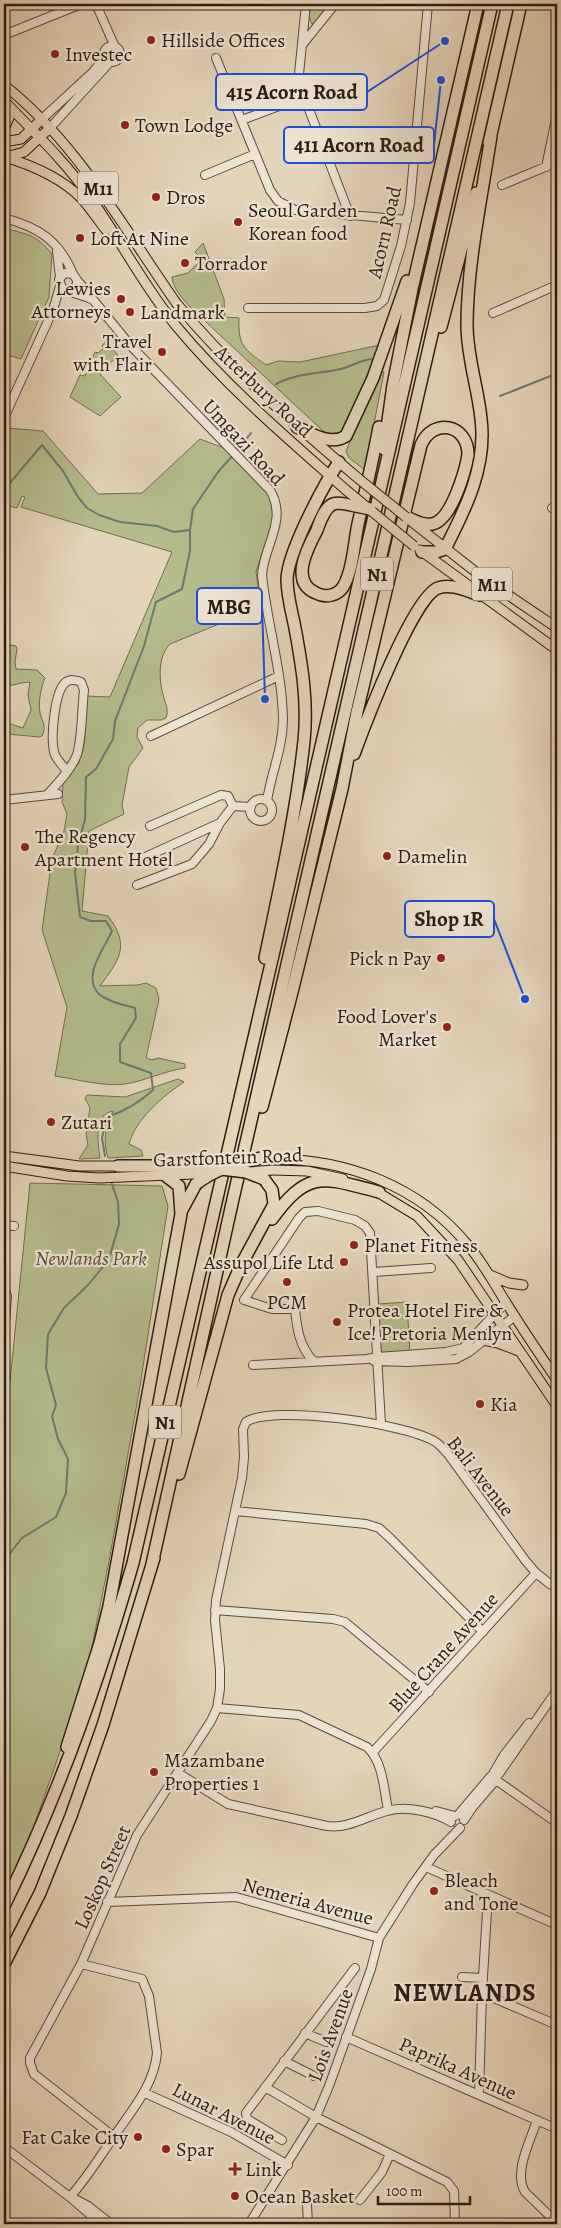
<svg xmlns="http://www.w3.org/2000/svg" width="561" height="2228" font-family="Alegreya,serif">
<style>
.green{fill:#b6bc8e;stroke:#726c51}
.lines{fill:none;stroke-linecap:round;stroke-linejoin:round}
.stream{stroke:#6c7a6f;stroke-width:2}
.minor-casing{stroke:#5b4a3e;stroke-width:10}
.major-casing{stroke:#2d1c14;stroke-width:11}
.highway-casing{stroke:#2d1c14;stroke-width:14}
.minor{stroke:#ede3d2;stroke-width:8}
.major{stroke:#e4d4ba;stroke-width:9}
.highway{stroke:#e4d4ba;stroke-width:11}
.major-bridge-casing{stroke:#2d1c14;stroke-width:11;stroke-linecap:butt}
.highway-bridge-casing{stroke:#2d1c14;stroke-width:14;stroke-linecap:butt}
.major-bridge{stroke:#e4d4ba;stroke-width:9}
.highway-bridge{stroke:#e4d4ba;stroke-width:11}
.poi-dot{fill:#8f2418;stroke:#ede3d2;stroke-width:2}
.labels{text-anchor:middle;stroke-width:4.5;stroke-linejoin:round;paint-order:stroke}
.shield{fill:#ede3d2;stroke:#67584d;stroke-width:1}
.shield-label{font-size:19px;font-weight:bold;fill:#2d1c14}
.poi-label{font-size:20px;fill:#2d1c14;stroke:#ede3d2;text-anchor:start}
.street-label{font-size:20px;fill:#2d1c14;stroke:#ede3d2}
.park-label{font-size:20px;font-style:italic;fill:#564c39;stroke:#ede3d2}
.district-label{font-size:25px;font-weight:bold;letter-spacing:1px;fill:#2d1c14;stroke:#ede3d2}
.leader{fill:none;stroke:#1d4ed8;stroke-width:2}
.callout-dot{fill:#1d4ed8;stroke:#ede3d2;stroke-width:2}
.callout{fill:#ede3d2;stroke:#1d4ed8;stroke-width:2}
.callout-label{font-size:21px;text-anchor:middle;font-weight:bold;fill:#2d1c14}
</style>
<rect width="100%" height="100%" fill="#e4d4ba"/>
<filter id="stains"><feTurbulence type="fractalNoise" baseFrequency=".004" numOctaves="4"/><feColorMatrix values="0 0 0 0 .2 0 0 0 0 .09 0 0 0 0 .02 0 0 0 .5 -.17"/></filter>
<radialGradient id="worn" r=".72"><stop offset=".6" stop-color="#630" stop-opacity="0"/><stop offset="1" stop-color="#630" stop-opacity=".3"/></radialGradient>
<!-- green -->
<path class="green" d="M 311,4 L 332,4 L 321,20 L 312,24 L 309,17 Z
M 4,228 C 26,234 36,234 52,254 L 49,297 L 21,359 L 4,354 Z
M 203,243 L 224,299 L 225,317 L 239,318 C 238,346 244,349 266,365 L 278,361 L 300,362 L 380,345 L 377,361 L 344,432 L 330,434 L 323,431 L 191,308 C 183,299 173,289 172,277 L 188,273 L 199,262 L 195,258 L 198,255 L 195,252 Z
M 107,340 L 118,356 L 99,373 L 121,397 L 100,416 L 70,397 L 80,375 L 85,376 L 95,352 L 98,353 L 104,348 L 102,346 Z
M 381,371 L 384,372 L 365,470 L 349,458 L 346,451 Z
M 7,428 L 43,431 L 98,494 L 142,493 L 200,439 L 224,448 L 266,491 L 271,500 L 273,519 L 256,572 L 261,607 L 170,644 C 157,657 159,682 164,698 C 166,706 169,710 166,718 L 161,720 L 147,720 L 138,728 L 137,737 L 143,748 L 129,767 L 122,805 L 124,814 L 89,831 L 82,911 L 108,916 C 131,946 119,960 100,986 L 137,985 L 146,983 L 156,988 L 159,999 L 146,1058 L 152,1060 L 158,1058 L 185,1064 L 185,1068 C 164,1071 145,1081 125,1084 C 105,1087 75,1079 55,1076 L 67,1007 L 42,930 L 52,859 L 64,831 L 67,814 L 62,802 L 63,783 L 79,763 L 85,696 L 110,697 L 172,552 L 21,507 L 25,497 L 22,496 L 17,508 L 4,505 L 4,436 Z
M 10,645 L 16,646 L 17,649 L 15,662 L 16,669 L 37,670 L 45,678 C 41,688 38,701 40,713 C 42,722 47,726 42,736 L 39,737 L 7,734 L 4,737 L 4,722 L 23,728 L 31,710 L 28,695 L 30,682 C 21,682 14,686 4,686 C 4,672 1,655 10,645 Z
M 178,1079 L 184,1082 C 164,1095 135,1120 129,1144 L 141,1150 L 143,1156 L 108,1158 C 102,1137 106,1130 113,1111 C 93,1114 98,1144 100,1158 L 79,1159 L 88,1145 L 86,1134 L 90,1108 L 85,1098 L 87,1095 L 125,1097 Z
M 30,1183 L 162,1186 L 168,1206 L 140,1386 L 110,1556 L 86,1677 L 12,1889 L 4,1902 L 4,1396 L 10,1381 Z
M 407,1302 L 410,1355 L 380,1354 L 378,1304 Z"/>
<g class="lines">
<!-- stream -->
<path class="stream" d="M 276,384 C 297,373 318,374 341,369 C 353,366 363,358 375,359
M 500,396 L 553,375 L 557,367
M 237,451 L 251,433
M 4,490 L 42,445 L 63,471 L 78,497 L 87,508 L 99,515 L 120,522 L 157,526 L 174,532 L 190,530 L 193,509 L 218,472 L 234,454
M 105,1156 L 102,1138 L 107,1117 C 125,1111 139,1103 153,1090 L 151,1073 L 120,1062 L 120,1044 L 136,1018 L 135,1008 C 124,1005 108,1002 99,994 C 81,977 105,947 112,931 L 106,921 L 91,921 L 80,917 L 75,873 L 78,846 L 85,819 L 86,777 L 96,769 L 113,739 L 115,721 L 144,646 L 156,602 L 182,589 L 190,551 L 190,530
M 4,1561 L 22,1538 L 56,1517 L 66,1493 L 68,1459 L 58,1439 L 52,1416 L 56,1405 L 46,1368 L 48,1334 L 64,1308 L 89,1284 L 109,1259 L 119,1224 L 118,1202 L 112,1184"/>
<defs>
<path id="minor" d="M 96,4 L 115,47
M 306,4 L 299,74 L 300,86 L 350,216
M 4,35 L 81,4
M 302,45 L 335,4
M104 54a8 8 0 1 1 16 0a8 8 0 1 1-16 0Z
M 216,58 L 270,190 L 278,201 L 295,210 L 407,220
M 42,119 L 93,72 L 105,57
M 242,120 L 303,97
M 50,128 L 110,62
M 546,167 L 557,114
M 205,175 L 255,154
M 502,185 L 557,162
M 4,218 C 38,227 59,240 73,274
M 57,251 L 60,277
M 77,280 L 130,345 L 270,490 C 288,520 264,545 262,575 C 267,623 282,670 283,719 C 283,748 271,773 267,801
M 70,291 L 77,285 L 77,280 L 73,274 L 65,273 L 59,279 L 62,288 C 71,294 83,294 93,300
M 248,308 L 365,308 L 377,306 L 384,300 L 401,246 L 410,203 L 428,4
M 493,313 L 557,285
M 4,418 L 53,310 L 60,286
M 552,508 L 557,511
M 151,736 L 279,676
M 47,795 C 57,784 70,771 76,757 C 82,745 82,706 84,690 L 81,682 C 77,680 70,679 66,682 C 54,691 50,741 55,755 C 58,761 63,766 67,771
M250 810a11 11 0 1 1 22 0a11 11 0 1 1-22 0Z
M 4,800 L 58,794
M 150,826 L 221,795 L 228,796 L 233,806
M 141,859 L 220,823
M 137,885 L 192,864 L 209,844 L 220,823 L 233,806 L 251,807
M 4,1225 L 14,1226
M 374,1272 L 431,1268
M 4,1287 L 7,1296 L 4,1335
M 313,1361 C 299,1345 297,1329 295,1309 L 272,1309 L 244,1300 L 299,1218 L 305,1212 L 318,1211 L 355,1220 L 365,1226 L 370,1233 L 381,1424
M 374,1361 L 408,1362 L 456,1359 L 469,1352 L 515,1316
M 253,1365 L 367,1359 L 378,1357 L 446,1352 L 463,1348 L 506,1302
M 235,1511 L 366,1524 L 379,1528 L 391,1539 L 483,1632
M 554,1587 L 557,1589
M 215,1610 L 333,1619 L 345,1622 L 429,1692
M 217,1708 L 299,1715 L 367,1747 C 383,1761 384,1790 388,1810
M 373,1752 L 536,1573
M 494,1772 L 504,1755 L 529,1723
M 178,1773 L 228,1804 L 327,1826 C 348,1829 367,1816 387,1811 C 406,1805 435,1812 451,1822
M 499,1774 L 557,1690
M 496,1780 L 557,1823
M 436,1811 L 455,1816
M 458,1815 L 491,1776
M 464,1820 L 472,1808 L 495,1781
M 426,1867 L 557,1925
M 107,1902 L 236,1897 L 379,1938
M 462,1977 L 483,1978
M 482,1993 L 557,2025
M 305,2033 L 326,2042
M 346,2037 L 557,2129
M 284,2061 L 314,2076
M 265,2087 L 316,2117 L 447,2182 L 454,2191 L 455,2224
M 145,2093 L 231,2132 L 288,2165
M 479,2095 L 482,1993 L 488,1895
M 537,2120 C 531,2140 513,2172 525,2192 L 557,2223
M 114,2137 L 34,2074 L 30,2063 L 30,2058 L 81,1964 L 137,1835 L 211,1721 L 217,1708 L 220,1689 L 220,1669 L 215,1620 L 216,1600 L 242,1478 L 244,1457 L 243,1429 L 246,1422 C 273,1404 406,1424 434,1441 C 440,1444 443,1449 448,1454 L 525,1560 L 536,1573 L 550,1584
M 282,2140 L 247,2119 L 246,2113 L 355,1968
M 4,2147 L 71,2198 L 101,2224
M 70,2197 C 86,2179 99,2158 113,2138 C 131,2111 154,2086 157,2053 L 149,1996 L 142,1979 L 81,1964
M 75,2199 L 88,2206 L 111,2224
M 360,2200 L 382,2172 L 390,2154
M 307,2205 L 308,2224
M 249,2224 L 316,2117 L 329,2086 L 371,1969 L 379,1938 L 413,1884 L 434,1855 L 460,1828"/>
<path id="major" d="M 4,85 C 77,142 124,229 177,304 C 231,369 295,425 359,479
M 4,101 C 34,132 65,161 90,197 C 119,238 145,288 177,327 C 227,387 287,438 346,490
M 4,129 L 9,118 L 8,105
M 4,142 L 21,139 L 42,119
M 5,157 C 31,165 63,179 82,199 C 91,209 98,220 106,230
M 6,157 L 24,152 L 50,128
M 412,522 L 486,580 L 557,628
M 420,550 L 557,650
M 4,1156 L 79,1166 L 122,1166
M 273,1159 C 347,1159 419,1186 467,1244 C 483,1262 494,1284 507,1304 C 523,1330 540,1355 557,1380
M 4,1166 L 67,1176 L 99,1178 L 193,1174
M 272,1170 L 307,1171 L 343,1179
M 374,1190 L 417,1216 L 458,1260 L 557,1406
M 490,1275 L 509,1283 L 523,1285
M 483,1340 L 498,1343 L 519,1351"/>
<path id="highway" d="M 489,143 L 521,4
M 441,327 L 476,193
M 297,427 C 311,434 331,446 346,436 L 373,378 L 407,281
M 384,449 L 393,385 L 412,289 L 478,4
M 351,505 C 346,504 338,502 333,504 C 324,508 320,522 317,530 C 308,547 289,582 316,593 C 325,598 337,596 343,587 C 353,570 354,543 358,524 C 365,492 373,460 379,427
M 422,552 L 436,552 L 445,549 C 466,508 487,466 481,419 C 478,388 467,357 467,325 C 467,265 482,196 491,136
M 354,754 C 365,724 413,597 438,588 C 451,583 467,591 480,595
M 265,958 C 280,886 296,814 304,741 C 308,702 302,666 295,628 C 292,612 287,596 287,579 C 288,552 323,486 339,462
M 262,1107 L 291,996 L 342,789 L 357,712 L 421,445 C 433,417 468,424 468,455 C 465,472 451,521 432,524 C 423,526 414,520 406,517
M 118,1166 L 197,1166
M 182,1210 L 196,1184
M 272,1219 C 309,1168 324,1178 379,1192
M 179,1474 L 228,1295 L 241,1265 L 274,1204 L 272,1190 L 264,1179
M 152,1564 L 233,1199 L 508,4
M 67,1747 L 100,1643 L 109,1606 L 181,1214 L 179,1186 L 166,1176
M 4,1906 C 59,1795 99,1681 133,1563 L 492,4
M 4,1964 L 40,1893 L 71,1816 L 103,1725 L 154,1558"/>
</defs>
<!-- minor casing -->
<use href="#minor" class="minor-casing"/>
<!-- major casing -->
<use href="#major" class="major-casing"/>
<!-- highway casing -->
<use href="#highway" class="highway-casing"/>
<!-- minor -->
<use href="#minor" class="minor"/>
<!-- major -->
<use href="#major" class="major"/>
<!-- highway -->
<use href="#highway" class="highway"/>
<defs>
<path id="major-bridge" d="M 359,479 L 406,517
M 346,490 L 414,546
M 255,1159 L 273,1159
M 198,1161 L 242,1159
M 250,1172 L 272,1170
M 193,1174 L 212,1173"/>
<path id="highway-bridge" d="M 351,505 L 370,509
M 197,1166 L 246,1172 L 264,1179
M 196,1184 C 215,1169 237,1163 261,1158"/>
</defs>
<!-- major-bridge casing -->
<use href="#major-bridge" class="major-bridge-casing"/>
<!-- highway-bridge casing -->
<use href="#highway-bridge" class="highway-bridge-casing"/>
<!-- major-bridge -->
<use href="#major-bridge" class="major-bridge"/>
<!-- highway-bridge -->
<use href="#highway-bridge" class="highway-bridge"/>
</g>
<!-- markers -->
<g class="poi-dot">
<circle cx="151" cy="40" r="5"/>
<circle cx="55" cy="54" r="5"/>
<circle cx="125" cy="125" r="5"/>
<circle cx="156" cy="197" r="5"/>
<circle cx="238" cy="222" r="5"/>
<circle cx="80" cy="238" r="5"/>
<circle cx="185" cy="263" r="5"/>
<circle cx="121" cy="299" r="5"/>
<circle cx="130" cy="312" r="5"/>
<circle cx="162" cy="352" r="5"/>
<circle cx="25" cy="847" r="5"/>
<circle cx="387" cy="856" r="5"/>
<circle cx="441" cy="958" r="5"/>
<circle cx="447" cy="1027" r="5"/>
<circle cx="51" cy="1122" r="5"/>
<circle cx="354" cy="1245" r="5"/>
<circle cx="344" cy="1262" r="5"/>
<circle cx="287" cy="1282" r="5"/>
<circle cx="337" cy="1322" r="5"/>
<circle cx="480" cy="1404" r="5"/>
<circle cx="154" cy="1772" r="5"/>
<circle cx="434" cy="1891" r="5"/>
<circle cx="138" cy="2137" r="5"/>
<circle cx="166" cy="2149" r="5"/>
<path d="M232.5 2161.5h5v5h5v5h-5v5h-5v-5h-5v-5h5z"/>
<circle cx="235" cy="2196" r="5"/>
</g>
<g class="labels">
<!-- shield labels -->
<g class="shield">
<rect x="78" y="171.5" width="40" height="33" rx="4"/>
<rect x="361" y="557.5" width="32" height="33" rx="4"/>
<rect x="472" y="567.5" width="40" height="33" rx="4"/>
<rect x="149" y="1405.5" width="32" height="33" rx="4"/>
</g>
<g class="shield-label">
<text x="98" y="195">M11</text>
<text x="377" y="581">N1</text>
<text x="492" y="591">M11</text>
<text x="165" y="1429">N1</text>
</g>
<!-- poi labels -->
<g class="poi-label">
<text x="161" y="47">Hillside Offices</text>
<text x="65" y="61">Investec</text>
<text x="135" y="132">Town Lodge</text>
<text x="166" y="204">Dros</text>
<text x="248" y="217">Seoul Garden<tspan x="248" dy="23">Korean food</tspan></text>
<text x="90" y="245">Loft At Nine</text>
<text x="195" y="270">Torrador</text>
<text x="111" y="295" text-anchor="end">Lewies<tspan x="111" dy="23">Attorneys</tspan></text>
<text x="140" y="319">Landmark</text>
<text x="152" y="348" text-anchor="end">Travel<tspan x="152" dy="23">with Flair</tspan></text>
<text x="35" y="843">The Regency<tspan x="35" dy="23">Apartment Hotel</tspan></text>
<text x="397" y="863">Damelin</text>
<text x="431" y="965" text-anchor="end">Pick n Pay</text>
<text x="437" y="1023" text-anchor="end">Food Lover's<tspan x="437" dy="23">Market</tspan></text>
<text x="61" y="1129">Zutari</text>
<text x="364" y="1252">Planet Fitness</text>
<text x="334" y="1269" text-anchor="end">Assupol Life Ltd</text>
<text x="287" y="1309" text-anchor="middle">PCM</text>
<text x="347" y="1317">Protea Hotel Fire &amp;<tspan x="347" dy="23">Ice! Pretoria Menlyn</tspan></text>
<text x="490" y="1411">Kia</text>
<text x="164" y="1767">Mazambane<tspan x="164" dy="23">Properties 1</tspan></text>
<text x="444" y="1887">Bleach<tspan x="444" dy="23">and Tone</tspan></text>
<text x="128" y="2144" text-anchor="end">Fat Cake City</text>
<text x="176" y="2156">Spar</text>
<text x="245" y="2176">Link</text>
<text x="245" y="2203">Ocean Basket</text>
</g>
<!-- street labels -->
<g class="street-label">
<text transform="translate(384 232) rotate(-77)" y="7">Acorn Road</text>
<text transform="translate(264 391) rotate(43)" y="7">Atterbury Road</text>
<text transform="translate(244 442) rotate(47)" y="7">Umgazi Road</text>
<text transform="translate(228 1157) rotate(-2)" y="7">Garstfontein Road</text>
<text transform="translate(481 1476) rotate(52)" y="7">Bali Avenue</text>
<text transform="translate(443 1652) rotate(-48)" y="7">Blue Crane Avenue</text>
<text transform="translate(102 1877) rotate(-66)" y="7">Loskop Street</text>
<text transform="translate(308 1901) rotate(15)" y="7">Nemeria Avenue</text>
<text transform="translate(330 2035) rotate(-70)" y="7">Lois Avenue</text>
<text transform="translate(458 2068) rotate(24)" y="7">Paprika Avenue</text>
<text transform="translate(224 2113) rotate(27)" y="7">Lunar Avenue</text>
</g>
<!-- park labels -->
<g class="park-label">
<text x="91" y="1265">Newlands Park</text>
</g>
<!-- district labels -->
<g class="district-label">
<text x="465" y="2001">NEWLANDS</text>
</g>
</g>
<!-- callouts -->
<path class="leader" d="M445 41L367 92M441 80L434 145M265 699L262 606M525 999L494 919"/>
<g class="callout-dot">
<circle cx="445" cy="41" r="5"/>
<circle cx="441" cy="80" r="5"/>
<circle cx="265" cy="699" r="5"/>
<circle cx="525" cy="999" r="5"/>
</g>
<g class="callout">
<rect x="216" y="74" width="151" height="36" rx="5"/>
<rect x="284" y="127" width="150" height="36" rx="5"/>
<rect x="197" y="588" width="65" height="36" rx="5"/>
<rect x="405" y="901" width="89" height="36" rx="5"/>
</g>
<g class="callout-label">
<text x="292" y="99">415 Acorn Road</text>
<text x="359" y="152">411 Acorn Road</text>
<text x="229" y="614">MBG</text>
<text x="449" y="926">Shop 1R</text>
</g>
<!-- margin -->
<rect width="561" height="2228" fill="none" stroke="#e4d4ba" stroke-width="20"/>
<rect x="5" y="5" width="551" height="2218" fill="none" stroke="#2d1c14" stroke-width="2.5"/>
<rect x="10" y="10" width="541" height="2208" fill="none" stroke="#2d1c14"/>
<!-- scale -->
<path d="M378 2196v8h92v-8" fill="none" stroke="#2d1c14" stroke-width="2.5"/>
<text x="386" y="2196" font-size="15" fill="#2d1c14" stroke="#ede3d2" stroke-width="4" paint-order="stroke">100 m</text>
<rect width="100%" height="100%" filter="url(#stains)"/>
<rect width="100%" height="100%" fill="url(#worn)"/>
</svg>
